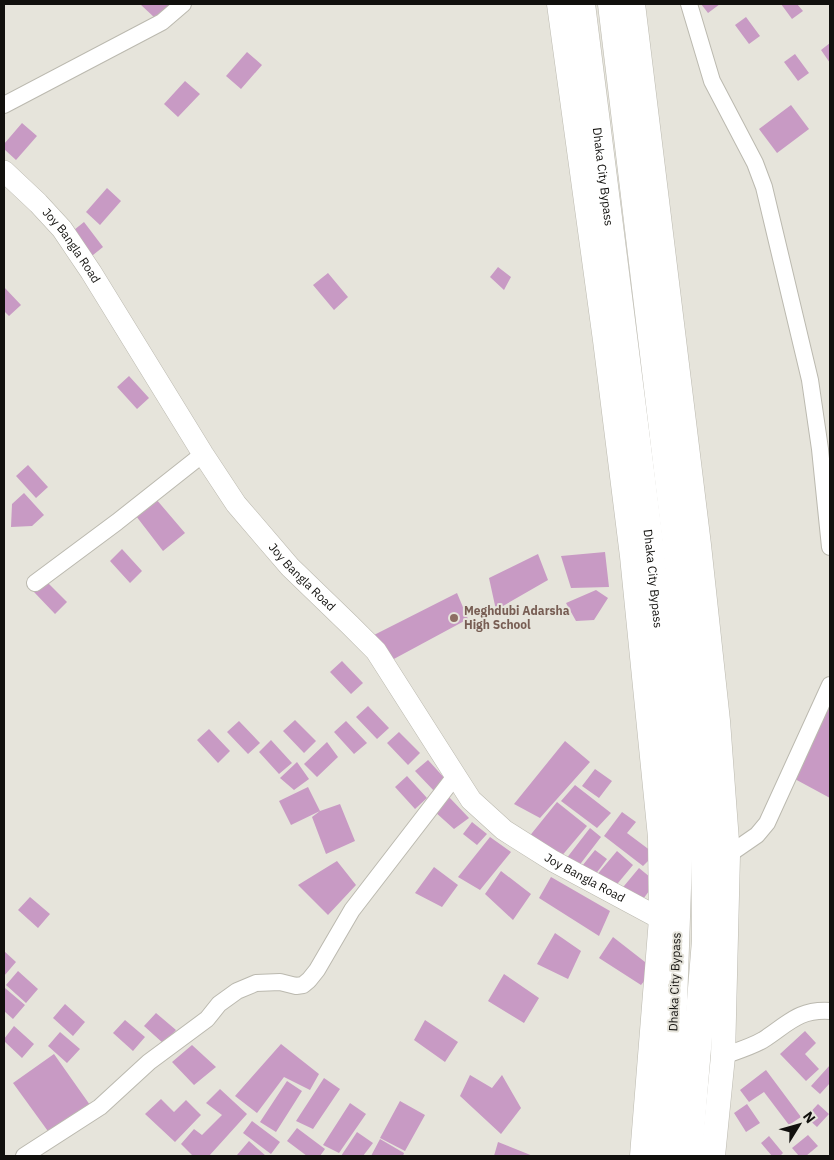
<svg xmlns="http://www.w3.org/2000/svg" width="834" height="1160" font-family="'IBM Plex Sans',sans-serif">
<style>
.building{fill:#c89ac4}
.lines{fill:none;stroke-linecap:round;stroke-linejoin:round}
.minor-casing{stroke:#bbb9af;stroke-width:18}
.tertiary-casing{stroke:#bbb9af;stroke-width:22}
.secondary-casing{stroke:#bbb9af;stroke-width:25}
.trunk-casing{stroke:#bbb9af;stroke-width:29}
.minor{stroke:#fff;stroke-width:16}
.tertiary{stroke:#fff;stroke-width:21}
.secondary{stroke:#fff;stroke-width:24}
.trunk{stroke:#fff;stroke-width:28}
.education-dot{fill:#8d6e63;stroke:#e6e4db;stroke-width:2}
.labels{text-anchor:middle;stroke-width:4;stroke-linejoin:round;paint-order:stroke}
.street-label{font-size:12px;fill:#11100d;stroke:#e6e4db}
.education-label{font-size:12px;font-weight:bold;fill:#785e54;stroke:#e6e4db;text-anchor:start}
</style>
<rect width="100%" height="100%" fill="#e6e4db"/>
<!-- building -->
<path class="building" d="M 140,4 L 174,4 L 156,19 Z
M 701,4 L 720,4 L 708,13 Z
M 781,4 L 797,4 L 803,11 L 792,19 Z
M 746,17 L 760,36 L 749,44 L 735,25 Z
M 830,43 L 830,63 L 821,50 Z
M 247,52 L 262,65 L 241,89 L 226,76 Z
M 795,54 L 809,73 L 798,81 L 784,62 Z
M 185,81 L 200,94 L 178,117 L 164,104 Z
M 791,105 L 809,129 L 777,153 L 759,129 Z
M 22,123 L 37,136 L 16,160 L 4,149 L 4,144 Z
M 107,188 L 121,201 L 100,225 L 86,212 Z
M 84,222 L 103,247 L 88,259 L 69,234 Z
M 498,267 L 511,277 L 504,290 L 490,277 Z
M 328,273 L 348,297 L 334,310 L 313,285 Z
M 4,287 L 21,305 L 9,316 L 4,311 Z
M 129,376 L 149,398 L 137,409 L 117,387 Z
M 28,465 L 48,487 L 36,498 L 16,476 Z
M 24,493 L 44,515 L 32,526 L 11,527 L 12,504 Z
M 156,499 L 185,533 L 163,551 L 136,516 Z
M 122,549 L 142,571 L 130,583 L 110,561 Z
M 605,552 L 609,587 L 571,588 L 561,556 Z
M 538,554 L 548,580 L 496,610 L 489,578 Z
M 46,581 L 67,602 L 55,614 L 34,592 Z
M 596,590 L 608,598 L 594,620 L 576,621 L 566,603 Z
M 457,593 L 468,619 L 392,660 L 374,635 Z
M 342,661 L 363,683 L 351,694 L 330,672 Z
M 830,705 L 830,798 L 793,778 Z
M 368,706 L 389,728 L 377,739 L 356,717 Z
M 295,720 L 316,741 L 304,753 L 283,731 Z
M 239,721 L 260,743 L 248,754 L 227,732 Z
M 346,721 L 367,743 L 354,754 L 334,732 Z
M 209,729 L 230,751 L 218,763 L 197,740 Z
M 399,732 L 420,753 L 408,765 L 387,743 Z
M 271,740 L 292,763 L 279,774 L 259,752 Z
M 565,741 L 590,762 L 540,818 L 514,804 Z
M 327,742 L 338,757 L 317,777 L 304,764 Z
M 428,760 L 448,782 L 436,793 L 415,771 Z
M 297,762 L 309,779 L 294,790 L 280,778 Z
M 595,769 L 612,781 L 599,798 L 582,786 Z
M 407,776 L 427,798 L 415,809 L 395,787 Z
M 575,785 L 611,813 L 597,828 L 561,801 Z
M 308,787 L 320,811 L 291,825 L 279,801 Z
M 449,797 L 469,818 L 454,829 L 434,811 Z
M 557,802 L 587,826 L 560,858 L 528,838 Z
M 340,804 L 355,841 L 326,854 L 312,817 L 320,811 Z
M 622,812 L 636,822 L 627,833 L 655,854 L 643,866 L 604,836 Z
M 472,822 L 487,834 L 477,845 L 463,834 Z
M 590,828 L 601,837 L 578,867 L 566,859 Z
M 490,837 L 511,852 L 480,890 L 458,877 Z
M 595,850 L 607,859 L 592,879 L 578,871 Z
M 617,851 L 633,865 L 613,889 L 595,877 Z
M 337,861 L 356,885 L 328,915 L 298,885 Z
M 434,867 L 458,885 L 442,907 L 415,893 Z
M 639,868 L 656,882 L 640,903 L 619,892 Z
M 501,871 L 531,894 L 513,920 L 485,894 Z
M 551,877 L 610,911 L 599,936 L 539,898 Z
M 30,897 L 50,914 L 38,928 L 18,910 Z
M 555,933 L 581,951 L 568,979 L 537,964 Z
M 613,937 L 654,969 L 641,985 L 599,958 Z
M 4,951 L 16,962 L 4,976 Z
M 18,971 L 38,989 L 26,1003 L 6,985 Z
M 504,974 L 539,998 L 524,1023 L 488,1001 Z
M 5,988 L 25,1005 L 13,1019 L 4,1011 Z
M 65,1004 L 85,1022 L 73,1036 L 53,1018 Z
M 156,1013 L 176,1030 L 164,1044 L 144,1026 Z
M 125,1020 L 145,1037 L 133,1051 L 113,1033 Z
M 425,1020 L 458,1042 L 445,1062 L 414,1040 Z
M 14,1026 L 34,1044 L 22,1058 L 4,1041 L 4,1039 Z
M 805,1031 L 816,1043 L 805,1054 L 819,1069 L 806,1081 L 780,1054 Z
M 60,1032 L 80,1049 L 67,1063 L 48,1046 Z
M 281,1044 L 319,1074 L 310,1090 L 284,1077 L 257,1113 L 235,1096 Z
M 192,1045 L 216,1067 L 194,1085 L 172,1062 Z
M 54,1054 L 90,1105 L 50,1134 L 13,1083 Z
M 830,1065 L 830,1083 L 820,1094 L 811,1086 Z
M 766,1070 L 801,1117 L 789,1125 L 764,1092 L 749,1102 L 740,1090 Z
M 470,1075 L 492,1088 L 502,1075 L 521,1108 L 501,1134 L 460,1096 Z
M 324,1078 L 340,1089 L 313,1129 L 296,1121 Z
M 287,1081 L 302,1091 L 276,1132 L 260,1122 Z
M 220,1089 L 247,1114 L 209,1156 L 193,1156 L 181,1144 L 194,1129 L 202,1135 L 222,1115 L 206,1103 Z
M 161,1099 L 174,1112 L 186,1100 L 201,1115 L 175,1142 L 145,1114 Z
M 400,1101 L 425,1115 L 405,1151 L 380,1138 Z
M 350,1103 L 366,1114 L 339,1153 L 323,1145 Z
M 747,1104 L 760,1123 L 746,1132 L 734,1113 Z
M 818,1104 L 829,1114 L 817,1127 L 806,1117 Z
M 252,1121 L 280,1142 L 271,1154 L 243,1133 Z
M 297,1128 L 325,1149 L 320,1156 L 307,1156 L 287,1141 Z
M 357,1132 L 373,1143 L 363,1156 L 341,1156 Z
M 808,1135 L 818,1146 L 806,1156 L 799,1156 L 792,1148 Z
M 769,1136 L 783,1153 L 780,1156 L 772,1156 L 761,1143 Z
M 380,1139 L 404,1153 L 403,1156 L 371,1156 Z
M 249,1141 L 266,1156 L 238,1156 L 237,1155 Z
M 498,1142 L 533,1156 L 494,1156 Z"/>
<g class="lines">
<defs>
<path id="minor" d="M 689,4 L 712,81 L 755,163 L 764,187 L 810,380 L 820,449 L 830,547
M 4,105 L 162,22 L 183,4
M 35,583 L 117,522 L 203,454
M 728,855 L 757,835 L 767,823 L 830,685
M 723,1056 C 737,1051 751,1047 763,1040 C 788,1024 798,1009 830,1011
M 24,1156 L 100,1107 L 149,1062 L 207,1019 L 219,1004 L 237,991 L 256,983 L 280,982 L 296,986 L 303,985 L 309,980 L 317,970 L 352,910 L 456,775"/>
<g id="tertiary">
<path id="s1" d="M 4,171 L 38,203 L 62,229 L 91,272 L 203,454 L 236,504 L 290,567 L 350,625 L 376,651 L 471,800 L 504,830 L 553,861 L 661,919"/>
</g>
<path id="secondary" d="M 559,4 L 605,340 L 632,556 L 660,837 L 661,919 L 642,1156
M 633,4 L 699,545 L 718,721 L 728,855 L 723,1056 L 713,1156"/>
<g id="trunk">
<path id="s2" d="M 581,4 L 650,550 L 679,830 L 670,1091 L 664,1156"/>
<path d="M 612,4 L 676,537 L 705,833 L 706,941 L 688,1156"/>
</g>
</defs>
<!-- minor casing -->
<use href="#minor" class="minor-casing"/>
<!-- tertiary casing -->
<use href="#tertiary" class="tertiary-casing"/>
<!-- secondary casing -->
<use href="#secondary" class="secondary-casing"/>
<!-- trunk casing -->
<use href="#trunk" class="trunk-casing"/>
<!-- minor -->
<use href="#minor" class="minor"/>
<!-- tertiary -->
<use href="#tertiary" class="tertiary"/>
<!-- secondary -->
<use href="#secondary" class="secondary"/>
<!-- trunk -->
<use href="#trunk" class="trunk"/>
</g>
<!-- markers -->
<circle class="education-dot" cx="454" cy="618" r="5"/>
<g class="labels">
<!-- street labels -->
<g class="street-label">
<text dy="4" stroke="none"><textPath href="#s2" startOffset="174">Dhaka City Bypass</textPath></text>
<text dy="4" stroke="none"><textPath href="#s1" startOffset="101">Joy Bangla Road</textPath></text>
<text dy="4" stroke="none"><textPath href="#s1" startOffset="506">Joy Bangla Road</textPath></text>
<text dy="4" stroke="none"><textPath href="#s2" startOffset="579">Dhaka City Bypass</textPath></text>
<text dy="4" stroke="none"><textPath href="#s1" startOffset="926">Joy Bangla Road</textPath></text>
<text transform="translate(675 982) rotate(-88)" y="4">Dhaka City Bypass</text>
</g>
<!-- education labels -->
<g class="education-label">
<text x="464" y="615">Meghdubi Adarsha<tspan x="464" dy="14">High School</tspan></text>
</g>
</g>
<!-- border -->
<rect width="834" height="1160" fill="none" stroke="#11100d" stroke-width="10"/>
<!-- north arrow -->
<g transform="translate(799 1125) rotate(53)" stroke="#e6e4db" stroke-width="4" paint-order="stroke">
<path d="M0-4L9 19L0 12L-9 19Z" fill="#11100d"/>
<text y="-8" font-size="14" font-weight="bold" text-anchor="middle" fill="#11100d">N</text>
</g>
</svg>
